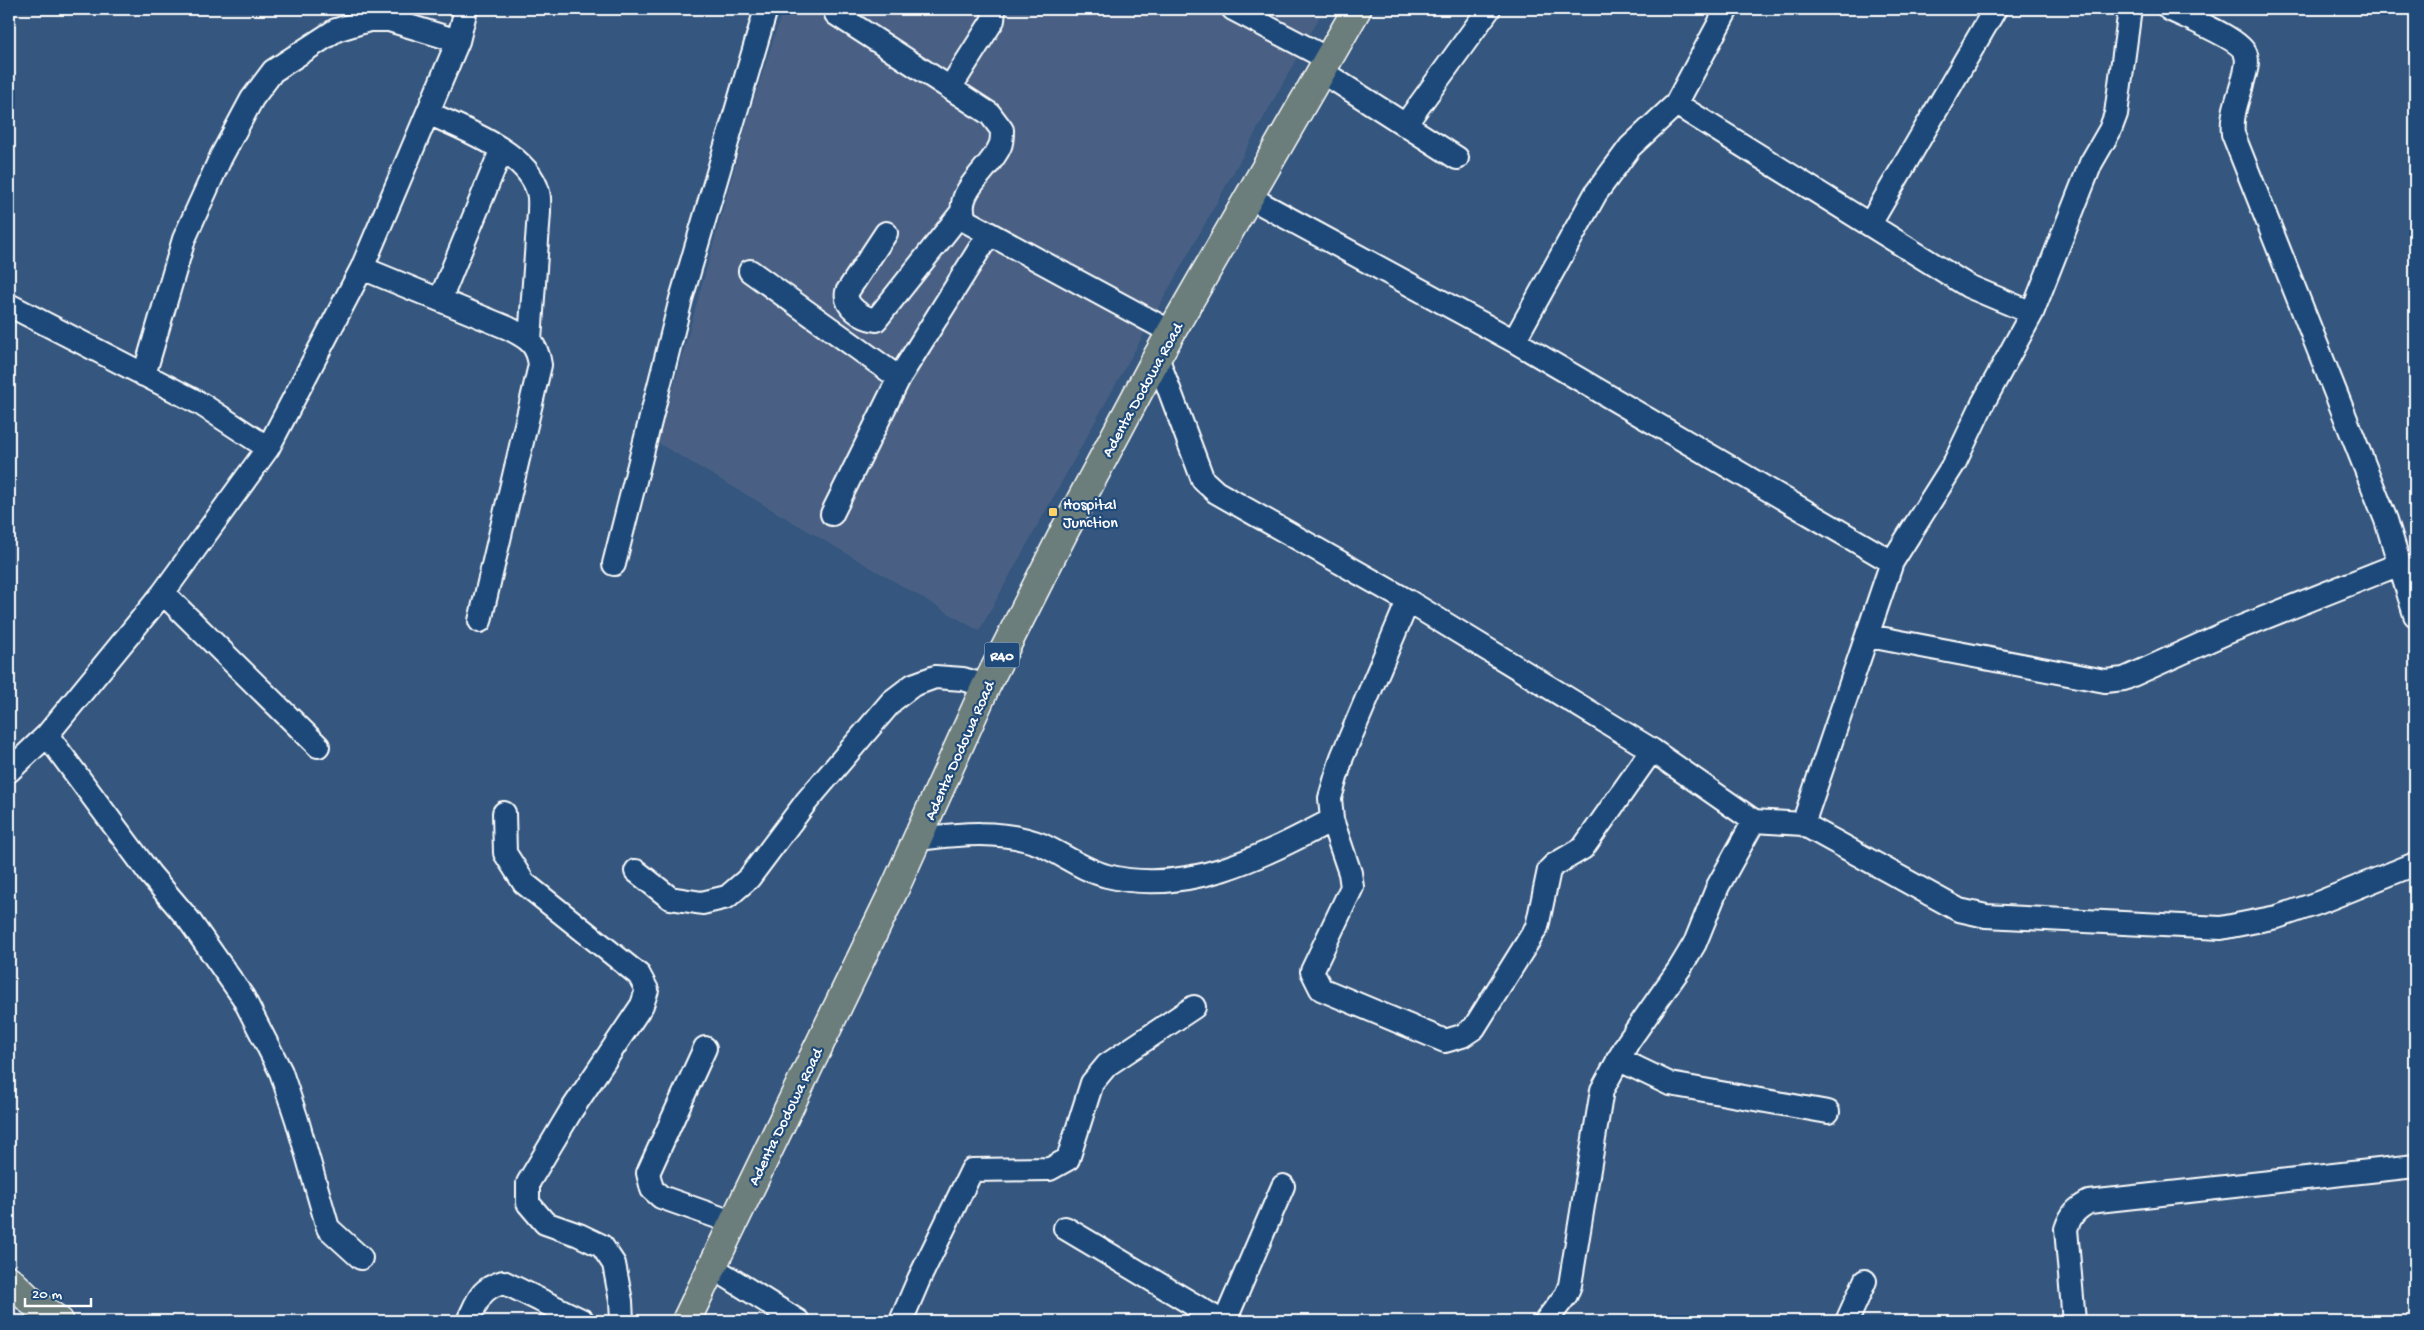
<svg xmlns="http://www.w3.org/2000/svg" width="2424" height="1330" font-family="'Gochi Hand',sans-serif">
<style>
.built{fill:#486184}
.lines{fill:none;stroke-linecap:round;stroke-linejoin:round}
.minor-casing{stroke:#fff;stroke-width:26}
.major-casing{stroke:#fff;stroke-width:31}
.minor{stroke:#1f4a7a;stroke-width:22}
.major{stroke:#6c7e7c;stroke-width:28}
.poi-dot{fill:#ffd166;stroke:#1f4a7a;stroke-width:2}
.labels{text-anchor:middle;stroke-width:4.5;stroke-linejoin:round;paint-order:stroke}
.shield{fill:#1f4a7a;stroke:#bcc9d7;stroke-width:1}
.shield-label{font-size:15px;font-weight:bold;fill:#fff}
.street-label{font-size:16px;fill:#fff;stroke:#1f4a7a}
.poi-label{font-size:16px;fill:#fff;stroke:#1f4a7a;text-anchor:start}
</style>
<rect width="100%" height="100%" fill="#35567e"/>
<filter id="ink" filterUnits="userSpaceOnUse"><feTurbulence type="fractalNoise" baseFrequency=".02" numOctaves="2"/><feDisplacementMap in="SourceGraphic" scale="10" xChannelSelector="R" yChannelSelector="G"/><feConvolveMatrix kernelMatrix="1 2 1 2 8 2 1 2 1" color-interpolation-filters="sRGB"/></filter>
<g filter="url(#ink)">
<!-- built -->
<path class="built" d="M 783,9 L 1324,9 L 979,631 L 658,443 L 749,116 Z"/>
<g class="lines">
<defs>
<path id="minor" d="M 1233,9 L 1328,59
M 2169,9 C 2185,17 2242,39 2246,55 C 2249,65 2244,75 2242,85 C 2237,101 2231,117 2233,134 L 2386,520 L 2415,615
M 836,14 L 990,114 L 1002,130 C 1002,135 1002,142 1000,146 C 990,171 951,192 966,221 L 1171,332
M 1321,71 L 1457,158
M 950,88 L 993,20 L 994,9
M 1676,104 L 1968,286 L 2032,313
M 428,113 C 461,128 528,152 538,192 C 540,198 539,206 539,212 L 530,340
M 1405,125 L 1489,9
M 1249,197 L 1514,341 L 1892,562
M 1870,224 L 1995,9
M 886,233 L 847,292 C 844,307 863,318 876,320 L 961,213
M 362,268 L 508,328 C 527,338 537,342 540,365 L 480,621
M 750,271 L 899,378
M 440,300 L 501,151
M 9,305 L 201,404 L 268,448
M 1514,341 L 1596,193 L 1630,147 L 1676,104 L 1727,9
M 1157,357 L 1203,480 L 1216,492 L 1408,601 L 1652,750 L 1754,821 L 1803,824 L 1959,910 L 1986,916 L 2221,928 L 2277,917 L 2318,903 L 2415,864
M 144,375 L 184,239 L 221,157 L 252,99 L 273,71 L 336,30 L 369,20 L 389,20 L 458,41
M 832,514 L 899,378 L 989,234
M 614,564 L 681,299 L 766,9
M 163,593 L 318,746
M 1408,601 L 1342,757 L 1330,798 L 1332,820 L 1350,873 L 1352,887 L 1312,971 L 1321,989 L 1445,1041 L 1462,1036 L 1474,1028 L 1537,927 L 1549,870 L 1554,865 L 1583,848 L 1652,750
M 1869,636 L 2105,681 L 2124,679 L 2226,633 L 2400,564
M 47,735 L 150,874 L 189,920 L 243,997 L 281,1072 L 297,1120 L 328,1228 L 361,1258
M 9,771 L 47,735 L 163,593 L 268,448 L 362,268 L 458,41 L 466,9
M 504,813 L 505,853 L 524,883 L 639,975 L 647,990 L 642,1005 L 571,1111 L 528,1183 L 528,1203 L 545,1223 L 579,1235 L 602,1246 L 614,1264 L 621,1301 L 622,1321
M 1803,824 L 1892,562 L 1955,462 L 1983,403 L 2032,313 L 2091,163 L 2110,130 L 2116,114 L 2130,9
M 919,839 C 959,834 1003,829 1042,845 C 1064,855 1083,870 1107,876 C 1188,896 1263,856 1332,820
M 636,871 L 670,898 L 702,903 L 727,897 L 749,878 L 806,802 L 892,701 L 913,685 L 935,677 L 963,679 L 986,686
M 705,1048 L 648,1173 L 652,1189 L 661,1197 L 732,1222
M 1618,1059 L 1670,1084 L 1828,1112
M 1065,1228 L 1221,1321
M 712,1267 L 798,1321
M 468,1321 C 478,1301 479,1289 503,1282 L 583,1321
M 901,1321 L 919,1279 L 972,1170 L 1050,1169 L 1068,1159 L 1092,1083 L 1107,1065 L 1194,1007
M 1225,1321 L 1283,1186
M 1546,1321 L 1566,1295 L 1570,1285 L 1602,1090 L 1628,1042 L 1680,968 L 1695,943 L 1718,886 L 1754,821
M 1847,1321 L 1865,1281
M 2074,1321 L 2066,1229 C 2071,1214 2076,1209 2089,1202 L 2415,1166"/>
<path id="major" d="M 9,1280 L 31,1301 L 59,1321
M 686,1321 L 895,888 L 986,686 L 1065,530 L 1157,357 L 1357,9"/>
</defs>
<!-- minor casing -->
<use href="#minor" class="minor-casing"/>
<!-- major casing -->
<use href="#major" class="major-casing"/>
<!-- minor -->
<use href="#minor" class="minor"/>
<!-- major -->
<use href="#major" class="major"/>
</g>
</g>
<!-- markers -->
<rect class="poi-dot" x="1048" y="507" width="10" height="10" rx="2.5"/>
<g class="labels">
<!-- shield labels -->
<rect class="shield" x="984.5" y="642.5" width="35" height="25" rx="4"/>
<g class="shield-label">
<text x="1002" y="660">R40</text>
</g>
<!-- street labels -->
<g class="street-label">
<text transform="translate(1141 389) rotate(-61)" y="6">Adenta Dodowa Road</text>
<text transform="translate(958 750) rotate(-66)" y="6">Adenta Dodowa Road</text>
<text transform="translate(784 1116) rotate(-64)" y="6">Adenta Dodowa Road</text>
</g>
<!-- poi labels -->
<g class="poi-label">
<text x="1063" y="509">Hospital<tspan x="1063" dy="18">Junction</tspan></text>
</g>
</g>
<!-- margin -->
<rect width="2424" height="1330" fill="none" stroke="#1f4a7a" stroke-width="30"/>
<rect x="15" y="15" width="2394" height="1300" fill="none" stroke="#fff" stroke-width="2" filter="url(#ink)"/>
<!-- scale -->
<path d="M25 1298v8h66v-8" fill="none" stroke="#ffffff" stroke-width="2.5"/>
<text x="32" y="1298" font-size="15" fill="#ffffff" stroke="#1f4a7a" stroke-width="4" paint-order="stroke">20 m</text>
</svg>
